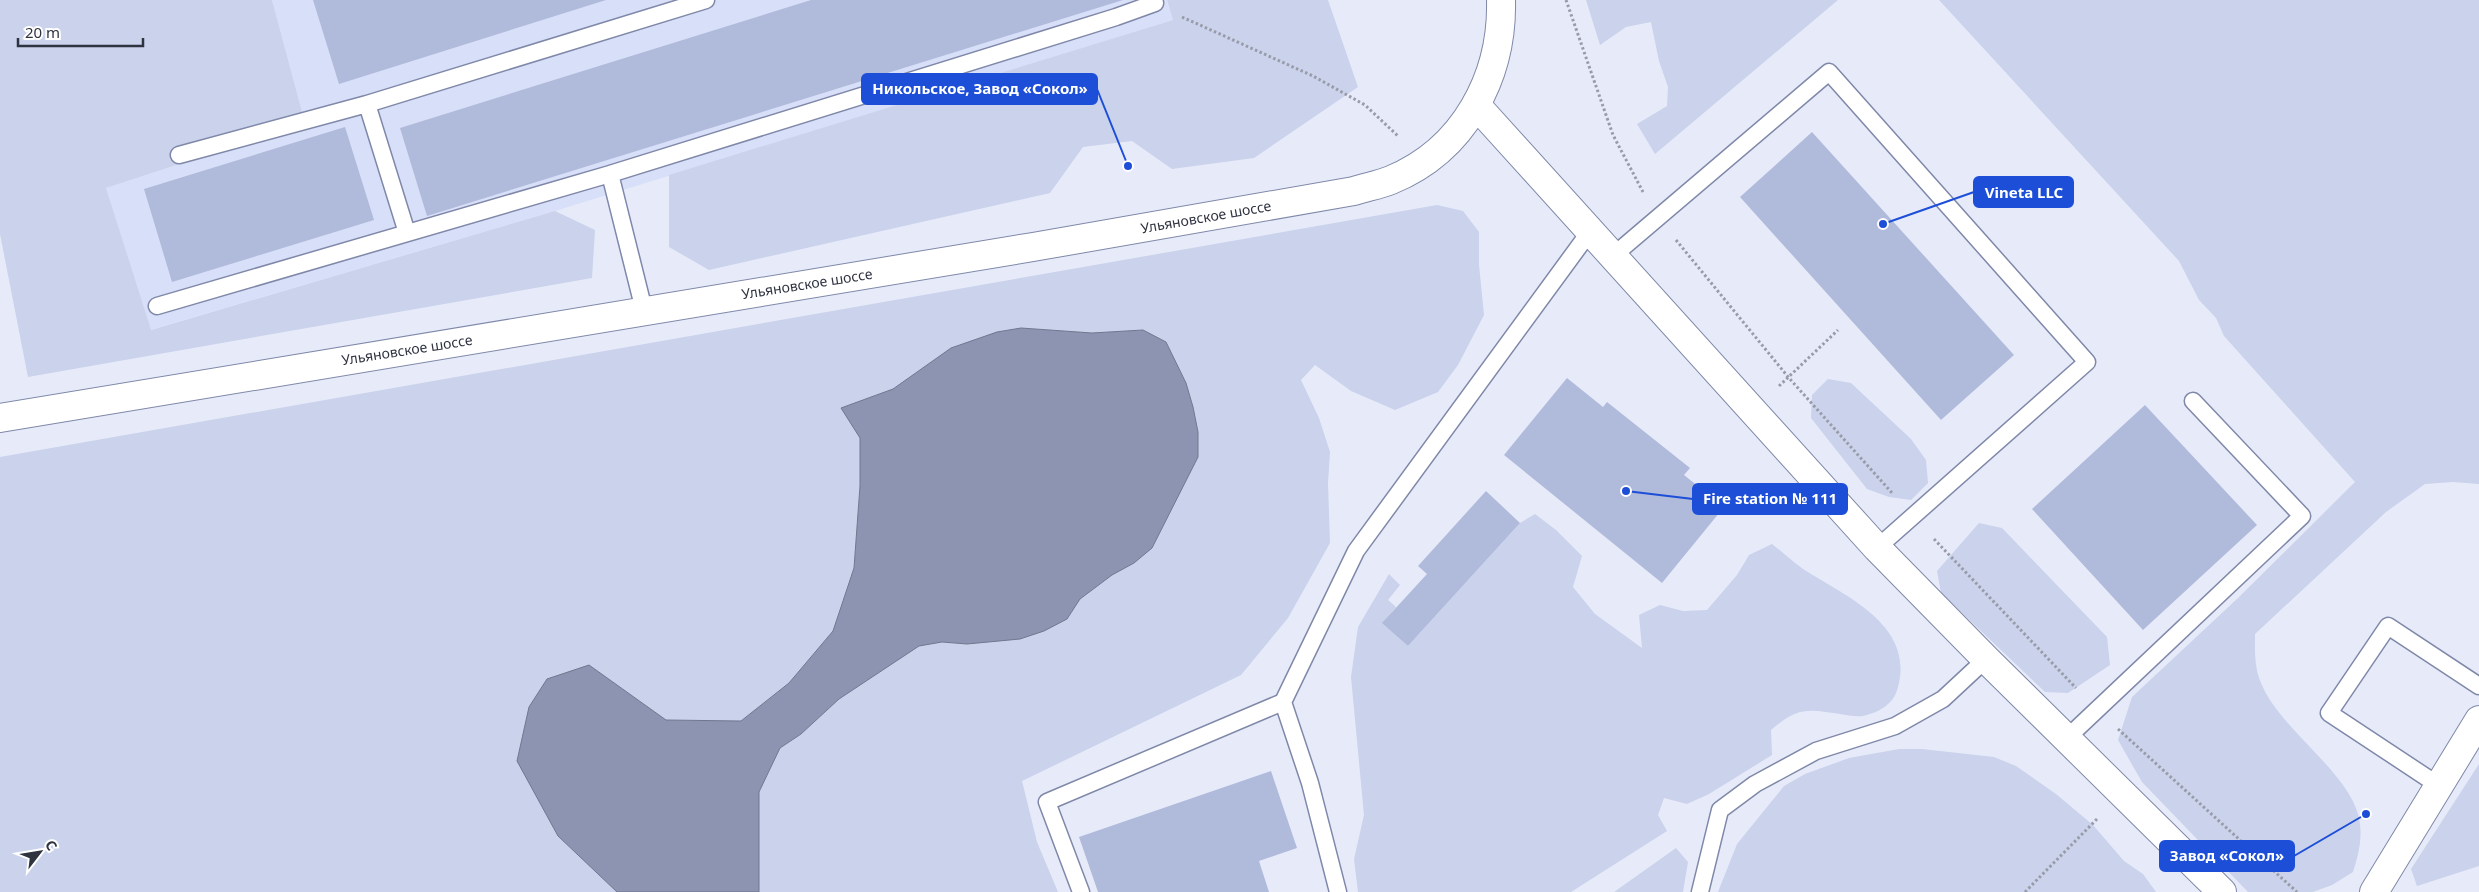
<svg xmlns="http://www.w3.org/2000/svg" width="2479" height="892" font-family="'Noto Sans',sans-serif">
<style>
.built{fill:#d8dff8}
.green{fill:#cad2ec}
.water{fill:#8c94b1;stroke:#70778f}
.building{fill:#b0badb}
.lines{fill:none;stroke-linecap:round;stroke-linejoin:round}
.service-casing{stroke:#7f88a8;stroke-width:19}
.minor-casing{stroke:#7f88a8;stroke-width:30}
.secondary-casing{stroke:#7f88a8;stroke-width:30}
.path{stroke:#989ca9;stroke-width:3;stroke-dasharray:2.5 2.5;stroke-linecap:butt}
.service{stroke:#fff;stroke-width:16}
.minor{stroke:#fff;stroke-width:28}
.secondary{stroke:#fff;stroke-width:28}
.labels{text-anchor:middle;stroke-width:5;stroke-linejoin:round;paint-order:stroke}
.street-label{font-size:14px;fill:#2f3340;stroke:#fff}
.leader{fill:none;stroke:#1d4ed8;stroke-width:2}
.callout-dot{fill:#1d4ed8;stroke:#fff;stroke-width:2}
.callout{fill:#1d4ed8;stroke:#1d4ed8;stroke-width:2}
.callout-label{font-size:15px;text-anchor:middle;font-weight:bold;fill:#fff}
</style>
<rect width="100%" height="100%" fill="#e7ebf9"/>
<!-- built -->
<path class="built" d="M 272,0 L 1167,0 L 1173,20 L 555,211 L 150,330 L 106,188 L 305,123 Z"/>
<!-- green -->
<path class="green" d="M 0,0 L 272,0 L 305,123 L 106,188 L 151,330 L 555,211 L 595,230 L 592,278 L 28,377 L 0,234 Z
M 1167,0 L 1328,0 L 1358,87 L 1254,158 L 1172,169 L 1132,141 L 1083,147 L 1050,193 L 709,270 L 669,247 L 669,175 L 1173,20 Z
M 1586,0 L 1838,0 L 1655,154 L 1637,124 L 1667,106 L 1668,87 L 1659,61 L 1651,22 L 1626,27 L 1600,45 Z
M 1939,0 L 2479,0 L 2479,484 L 2453,482 L 2425,484 L 2386,512 L 2255,634 C 2255,650 2254,667 2261,683 C 2280,731 2355,775 2360,824 C 2362,841 2358,856 2353,872 L 2332,885 L 2313,892 L 2248,892 L 2142,782 L 2118,740 L 2132,697 L 2238,598 L 2355,482 L 2224,336 L 2216,318 L 2199,300 L 2179,261 Z
M 1437,205 L 1463,211 L 1479,232 L 1479,265 L 1484,315 L 1458,365 L 1438,392 L 1395,410 L 1351,391 L 1315,365 L 1301,380 L 1319,418 L 1330,452 L 1328,483 L 1330,543 L 1288,618 L 1241,675 L 1022,781 L 1037,842 L 1058,892 L 759,892 L 759,792 L 780,748 L 801,734 L 839,699 L 919,646 L 942,642 L 967,644 L 1067,619 L 1080,599 L 1112,575 L 1134,563 L 1198,457 L 1198,432 L 1193,407 L 1186,383 L 1166,342 L 1143,330 L 1092,333 L 1021,328 L 951,348 L 893,389 L 842,408 L 860,438 L 860,486 L 854,568 L 833,631 L 789,683 L 741,721 L 666,720 L 589,665 L 558,836 L 617,892 L 0,892 L 0,457 Z
M 1828,379 L 1851,383 L 1911,439 L 1926,460 L 1928,483 L 1911,500 L 1889,497 L 1867,489 L 1811,418 L 1812,395 Z
M 1535,514 L 1556,530 L 1582,556 L 1573,587 L 1595,614 L 1642,648 L 1639,615 L 1660,605 L 1683,611 L 1707,610 L 1737,575 L 1749,555 L 1772,544 C 1785,554 1797,566 1811,574 C 1852,599 1914,628 1898,687 C 1894,704 1880,712 1863,716 C 1856,717 1847,715 1840,714 C 1806,709 1798,707 1771,730 L 1772,755 L 1709,794 L 1687,804 L 1664,798 L 1658,815 L 1667,831 L 1571,892 L 1358,892 L 1354,859 L 1364,815 L 1351,677 L 1358,627 L 1389,574 L 1400,585 L 1388,600 L 1396,607 L 1383,623 L 1408,646 L 1520,523 Z
M 1979,523 L 2002,528 L 2107,637 L 2110,665 L 2068,693 L 2045,692 L 1941,593 L 1937,571 Z
M 1899,749 L 1922,749 L 1994,757 L 2016,766 L 2056,794 L 2093,825 L 2124,861 L 2143,874 L 2156,892 L 1718,892 L 1737,844 L 1784,786 L 1805,774 L 1849,758 Z
M 2479,764 L 2479,866 L 2417,886 L 2411,869 Z
M 1676,848 L 1688,862 L 1683,892 L 1614,892 Z"/>
<!-- water -->
<path class="water" d="M 1021,328 L 1092,333 L 1143,330 L 1166,342 L 1186,383 L 1193,407 L 1198,432 L 1198,457 L 1152,548 L 1134,563 L 1112,575 L 1080,599 L 1067,619 L 1044,631 L 1020,639 L 967,644 L 942,642 L 919,646 L 839,699 L 801,734 L 780,748 L 759,792 L 759,892 L 617,892 L 558,836 L 517,761 L 529,707 L 547,679 L 589,665 L 666,720 L 741,721 L 789,683 L 833,631 L 854,568 L 860,486 L 860,438 L 841,408 L 893,389 L 951,348 L 997,332 Z"/>
<!-- building -->
<path class="building" d="M 313,0 L 606,0 L 339,84 Z
M 811,0 L 1123,0 L 427,216 L 400,128 Z
M 345,127 L 374,220 L 172,282 L 144,189 Z
M 1812,132 L 2014,355 L 1941,420 L 1740,197 Z
M 1567,378 L 1603,407 L 1607,402 L 1690,468 L 1684,475 L 1724,507 L 1662,583 L 1504,455 Z
M 2145,405 L 2257,525 L 2143,630 L 2032,509 Z
M 1486,491 L 1520,523 L 1408,646 L 1382,623 L 1427,574 L 1418,566 Z
M 1271,771 L 1297,848 L 1259,861 L 1269,892 L 1098,892 L 1079,837 Z"/>
<g class="lines">
<defs>
<path id="service" d="M 367,104 L 706,0
M 179,155 L 367,104 L 407,233
M 1614,255 L 1829,72 L 2087,362 L 1877,548
M 157,306 L 610,174
M 644,310 L 610,174 L 1116,17 L 1155,3 L 1154,0
M 1283,702 L 1310,783 L 1338,892
M 2067,738 L 2302,516 L 2193,401
M 2438,785 L 2329,713 L 2388,626 L 2479,686
M 1081,892 L 1047,802 L 1283,702 L 1356,551 L 1591,230
M 1700,892 L 1720,810 L 1755,784 L 1816,751 L 1895,726 L 1943,699 L 1986,659"/>
<path id="minor" d="M 1477,106 L 1877,548 L 1986,659 L 2222,892
M 2374,892 L 2479,720"/>
<path id="secondary" d="M 0,418 L 1033,247 L 1354,191 C 1366,187 1379,185 1391,180 C 1464,150 1503,77 1501,0"/>
</defs>
<!-- service casing -->
<use href="#service" class="service-casing"/>
<!-- minor casing -->
<use href="#minor" class="minor-casing"/>
<!-- secondary casing -->
<use href="#secondary" class="secondary-casing"/>
<!-- path -->
<path class="path" d="M 1566,0 L 1613,135 L 1643,192
M 1182,17 L 1313,76 L 1365,105 L 1398,136
M 1676,240 L 1789,378 L 1893,494
M 1779,386 L 1838,330
M 1934,539 L 2076,688
M 2118,729 L 2297,892
M 2025,892 L 2098,818"/>
<!-- service -->
<use href="#service" class="service"/>
<!-- minor -->
<use href="#minor" class="minor"/>
<!-- secondary -->
<use href="#secondary" class="secondary"/>
</g>
<g class="labels">
<!-- street labels -->
<g class="street-label">
<text transform="translate(1206 217) rotate(-10)" y="5">Ульяновское шоссе</text>
<text transform="translate(807 284) rotate(-9)" y="5">Ульяновское шоссе</text>
<text transform="translate(407 350) rotate(-9)" y="5">Ульяновское шоссе</text>
</g>
</g>
<!-- callouts -->
<path class="leader" d="M1128 166L1097 89M1883 224L1974 192M1626 491L1693 499M2366 814L2294 856"/>
<g class="callout-dot">
<circle cx="1128" cy="166" r="5"/>
<circle cx="1883" cy="224" r="5"/>
<circle cx="1626" cy="491" r="5"/>
<circle cx="2366" cy="814" r="5"/>
</g>
<g class="callout">
<rect x="862" y="74" width="235" height="30" rx="5"/>
<rect x="1974" y="177" width="99" height="30" rx="5"/>
<rect x="1693" y="484" width="154" height="30" rx="5"/>
<rect x="2160" y="841" width="134" height="30" rx="5"/>
</g>
<g class="callout-label">
<text x="980" y="94">Никольское, Завод «Сокол»</text>
<text x="2024" y="198">Vineta LLC</text>
<text x="1770" y="504">Fire station № 111</text>
<text x="2227" y="861">Завод «Сокол»</text>
</g>
<!-- north arrow -->
<g transform="translate(40 852) rotate(59)" stroke="#ffffff" stroke-width="4" paint-order="stroke">
<path d="M0-4L9 19L0 12L-9 19Z" fill="#2f3340"/>
<text y="-8" font-size="14" font-weight="bold" text-anchor="middle" fill="#2f3340">С</text>
</g>
<!-- scale -->
<path d="M18 38v8h125v-8" fill="none" stroke="#2f3340" stroke-width="2.5"/>
<text x="25" y="38" font-size="15" fill="#2f3340" stroke="#ffffff" stroke-width="4" paint-order="stroke">20 m</text>
</svg>
